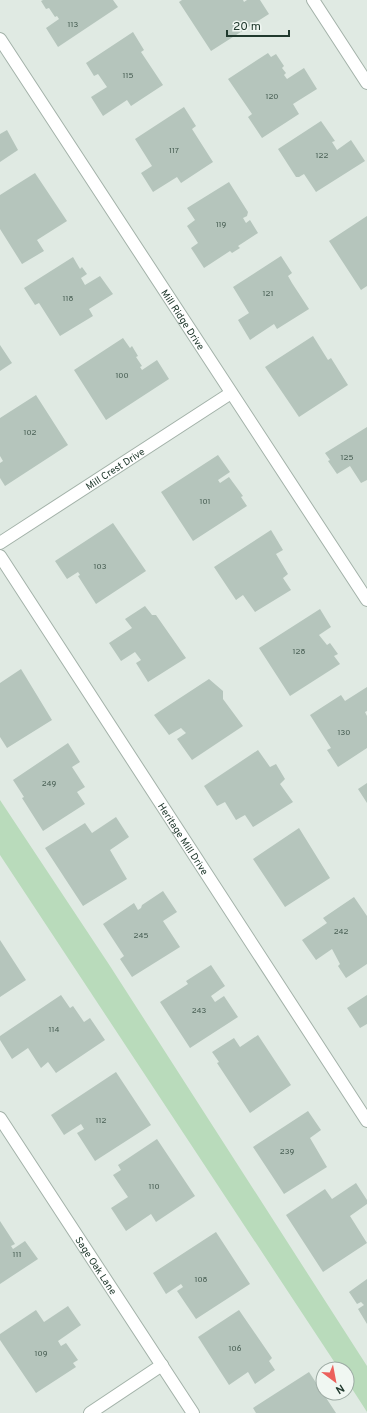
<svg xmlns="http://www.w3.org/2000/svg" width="367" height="1413" font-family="Overpass,sans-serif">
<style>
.green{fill:#b9dbbb}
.building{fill:#b5c5bc}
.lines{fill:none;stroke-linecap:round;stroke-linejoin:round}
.minor-casing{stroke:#a3b2a9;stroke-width:14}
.minor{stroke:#fff;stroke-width:12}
.labels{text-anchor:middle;stroke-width:3;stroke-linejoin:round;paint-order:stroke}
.number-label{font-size:8px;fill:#465d52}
.street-label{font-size:10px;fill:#213a2e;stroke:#f0f7f2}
</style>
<rect width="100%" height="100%" fill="#e0eae3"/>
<!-- green -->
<path class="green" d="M 0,800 L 110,966 L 367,1366 L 367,1412 L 347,1381 L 347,1369 L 339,1369 L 0,855 Z"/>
<!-- building -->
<path class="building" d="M 43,0 L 113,0 L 118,7 L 58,47 L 46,28 L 59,19 L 57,16 L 55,17 L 49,8 L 46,9 L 41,1 Z
M 182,0 L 243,0 L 244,2 L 247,0 L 260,0 L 269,14 L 211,51 L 179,2 Z
M 133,32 L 144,50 L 141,52 L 163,85 L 131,106 L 127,100 L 103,116 L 91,97 L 107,87 L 98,74 L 94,76 L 86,63 Z
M 268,53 L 271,57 L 276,54 L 284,66 L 282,68 L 286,73 L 284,75 L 287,79 L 304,68 L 317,89 L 293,104 L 299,114 L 262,138 L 248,117 L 252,114 L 228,79 Z
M 184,107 L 196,126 L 192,129 L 213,162 L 181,183 L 177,177 L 153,192 L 141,173 L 152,166 L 135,139 Z
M 321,121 L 335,141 L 332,142 L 337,150 L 351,140 L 365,161 L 316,192 L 304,174 L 299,177 L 296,177 L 278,149 Z
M 7,130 L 18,150 L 0,162 L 0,134 Z
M 35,173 L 67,221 L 37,240 L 44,251 L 22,264 L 0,229 L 0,195 Z
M 229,182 L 248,212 L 247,216 L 243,218 L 246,223 L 250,220 L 258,233 L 238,246 L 240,248 L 232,253 L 230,251 L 204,268 L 191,248 L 198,243 L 187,226 L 195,220 L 187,208 Z
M 367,216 L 367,286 L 361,290 L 329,241 Z
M 281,256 L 292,273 L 288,276 L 292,283 L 309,309 L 277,329 L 274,324 L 250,340 L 238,320 L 249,313 L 233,287 Z
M 73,257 L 80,269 L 82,267 L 87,274 L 81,278 L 85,285 L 100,276 L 113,294 L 89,309 L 93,316 L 60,336 L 39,303 L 35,305 L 24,288 Z
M 313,336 L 328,360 L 331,358 L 348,385 L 299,417 L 265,367 Z
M 123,338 L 130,348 L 132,346 L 138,356 L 136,357 L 142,366 L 140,367 L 142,370 L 157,360 L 169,379 L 106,420 L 74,370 Z
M 0,345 L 12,363 L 0,371 Z
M 36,395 L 68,445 L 5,486 L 0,478 L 0,463 L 3,461 L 0,456 L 0,418 Z
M 367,427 L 367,480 L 361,483 L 350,466 L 337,474 L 328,461 L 330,460 L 325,453 Z
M 218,455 L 230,472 L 218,480 L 220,483 L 229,477 L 243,496 L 241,497 L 247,506 L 193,541 L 161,492 Z
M 113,523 L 146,571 L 96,604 L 78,576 L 80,575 L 78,572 L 67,579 L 55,561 Z
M 271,530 L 283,550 L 276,554 L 288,574 L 283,578 L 291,590 L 255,612 L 243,595 L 236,600 L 214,567 Z
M 145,606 L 152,615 L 156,615 L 186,658 L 148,682 L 136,663 L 141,660 L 135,652 L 121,661 L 109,643 L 132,628 L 125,619 Z
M 320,609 L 331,627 L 319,635 L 327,645 L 330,643 L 338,654 L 334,656 L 340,664 L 290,696 L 259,648 Z
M 21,669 L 52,720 L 7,748 L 0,737 L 0,683 Z
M 209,679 L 223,691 L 223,699 L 243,726 L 192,760 L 177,739 L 186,733 L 181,728 L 169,735 L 154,715 Z
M 367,687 L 367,711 L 365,712 L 367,716 L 367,748 L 338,767 L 327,750 L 331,748 L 310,715 L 341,695 L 345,701 Z
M 68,743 L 80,762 L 72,767 L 85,787 L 77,792 L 85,804 L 43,831 L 22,798 L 24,797 L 13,780 Z
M 258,750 L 270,767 L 276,764 L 285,779 L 280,784 L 293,802 L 253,827 L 245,815 L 236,820 L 225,802 L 217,806 L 204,786 Z
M 367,783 L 367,803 L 358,789 Z
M 116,817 L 129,837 L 110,850 L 127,879 L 83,906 L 45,848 L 85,823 L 92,833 Z
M 299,828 L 330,878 L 285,907 L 253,859 Z
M 163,891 L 177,912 L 163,921 L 180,947 L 132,977 L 120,959 L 124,956 L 103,924 L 134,903 L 138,910 L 141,908 L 142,905 Z
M 354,897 L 367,916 L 367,964 L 346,978 L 338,966 L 340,964 L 332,949 L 316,960 L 302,940 L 327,923 L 323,918 Z
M 0,940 L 26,980 L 0,997 Z
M 211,965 L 225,986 L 211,996 L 215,1002 L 224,996 L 238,1017 L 190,1048 L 160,1002 L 188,984 L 186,981 Z
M 61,995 L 70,1008 L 73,1006 L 84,1022 L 90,1018 L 105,1040 L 56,1073 L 48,1062 L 41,1068 L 28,1048 L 12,1059 L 0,1040 L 0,1036 Z
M 367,995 L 367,1024 L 360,1028 L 347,1008 Z
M 258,1035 L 291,1085 L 250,1113 L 217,1063 L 219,1062 L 212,1052 L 234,1038 L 240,1047 Z
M 116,1072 L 151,1125 L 95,1161 L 77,1133 L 84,1129 L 81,1124 L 64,1135 L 51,1115 Z
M 308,1111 L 321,1130 L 310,1138 L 327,1167 L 284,1194 L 253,1147 Z
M 157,1139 L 195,1196 L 156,1222 L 151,1214 L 126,1231 L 111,1208 L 128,1197 L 113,1175 L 121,1170 L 118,1165 Z
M 356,1183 L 367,1200 L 367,1204 L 350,1216 L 367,1243 L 323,1272 L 286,1215 L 325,1189 L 332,1199 Z
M 0,1221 L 15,1244 L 11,1246 L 13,1249 L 25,1241 L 38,1259 L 0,1284 Z
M 216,1232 L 250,1284 L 196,1319 L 177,1291 L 183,1287 L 181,1284 L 166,1294 L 153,1273 Z
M 367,1279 L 367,1324 L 358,1309 L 364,1305 L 361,1302 L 357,1304 L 349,1292 Z
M 68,1306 L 81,1325 L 58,1341 L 61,1346 L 66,1343 L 78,1360 L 73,1363 L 76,1367 L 36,1393 L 0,1340 L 0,1334 L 36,1310 L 44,1322 Z
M 239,1310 L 272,1358 L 269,1361 L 275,1370 L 255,1384 L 248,1372 L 229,1385 L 198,1337 Z
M 309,1372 L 336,1413 L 256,1413 L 253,1408 Z"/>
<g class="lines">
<defs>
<g id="minor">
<path d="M 313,0 L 367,83"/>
<path id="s1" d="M 0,39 L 367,600"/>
<path id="s2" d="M 0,543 L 231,393"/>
<path id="s3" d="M 0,556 L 367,1121"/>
<path id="s4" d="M 0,1118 L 193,1413"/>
<path d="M 90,1413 L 162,1365"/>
</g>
</defs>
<!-- minor casing -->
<use href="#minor" class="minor-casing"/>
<!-- minor -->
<use href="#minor" class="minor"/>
</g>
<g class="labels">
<!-- number labels -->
<g class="number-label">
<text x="73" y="27">113</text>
<text x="128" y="78">115</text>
<text x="272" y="99">120</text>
<text x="174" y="153">117</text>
<text x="322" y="158">122</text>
<text x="221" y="227">119</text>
<text x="268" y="296">121</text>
<text x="68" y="301">118</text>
<text x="122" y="378">100</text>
<text x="30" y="435">102</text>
<text x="347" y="460">125</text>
<text x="205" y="504">101</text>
<text x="100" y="569">103</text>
<text x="299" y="654">128</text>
<text x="344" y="735">130</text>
<text x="49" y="786">249</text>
<text x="341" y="934">242</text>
<text x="141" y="938">245</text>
<text x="199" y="1013">243</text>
<text x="54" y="1032">114</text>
<text x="101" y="1123">112</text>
<text x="287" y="1154">239</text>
<text x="154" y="1189">110</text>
<text x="17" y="1257">111</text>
<text x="201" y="1282">108</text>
<text x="235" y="1351">106</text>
<text x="41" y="1356">109</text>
</g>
<!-- street labels -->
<g class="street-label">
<text dy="4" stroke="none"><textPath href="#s1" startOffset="335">Mill Ridge Drive</textPath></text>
<text dy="4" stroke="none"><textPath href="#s2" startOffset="137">Mill Crest Drive</textPath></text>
<text dy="4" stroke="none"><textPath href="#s3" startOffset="337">Heritage Mill Drive</textPath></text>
<text dy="4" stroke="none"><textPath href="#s4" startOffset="176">Sage Oak Lane</textPath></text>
</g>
</g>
<!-- north arrow -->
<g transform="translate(335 1381) rotate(148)"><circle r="19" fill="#f0f7f2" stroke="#9daba4"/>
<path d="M0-3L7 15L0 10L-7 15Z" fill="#ec605c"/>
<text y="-6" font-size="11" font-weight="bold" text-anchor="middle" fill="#213a2e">N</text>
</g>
<!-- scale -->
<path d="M227 30v6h62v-6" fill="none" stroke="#213a2e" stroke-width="2"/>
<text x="233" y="30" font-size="12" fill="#213a2e" stroke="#f0f7f2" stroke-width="3" paint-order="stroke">20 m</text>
</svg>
